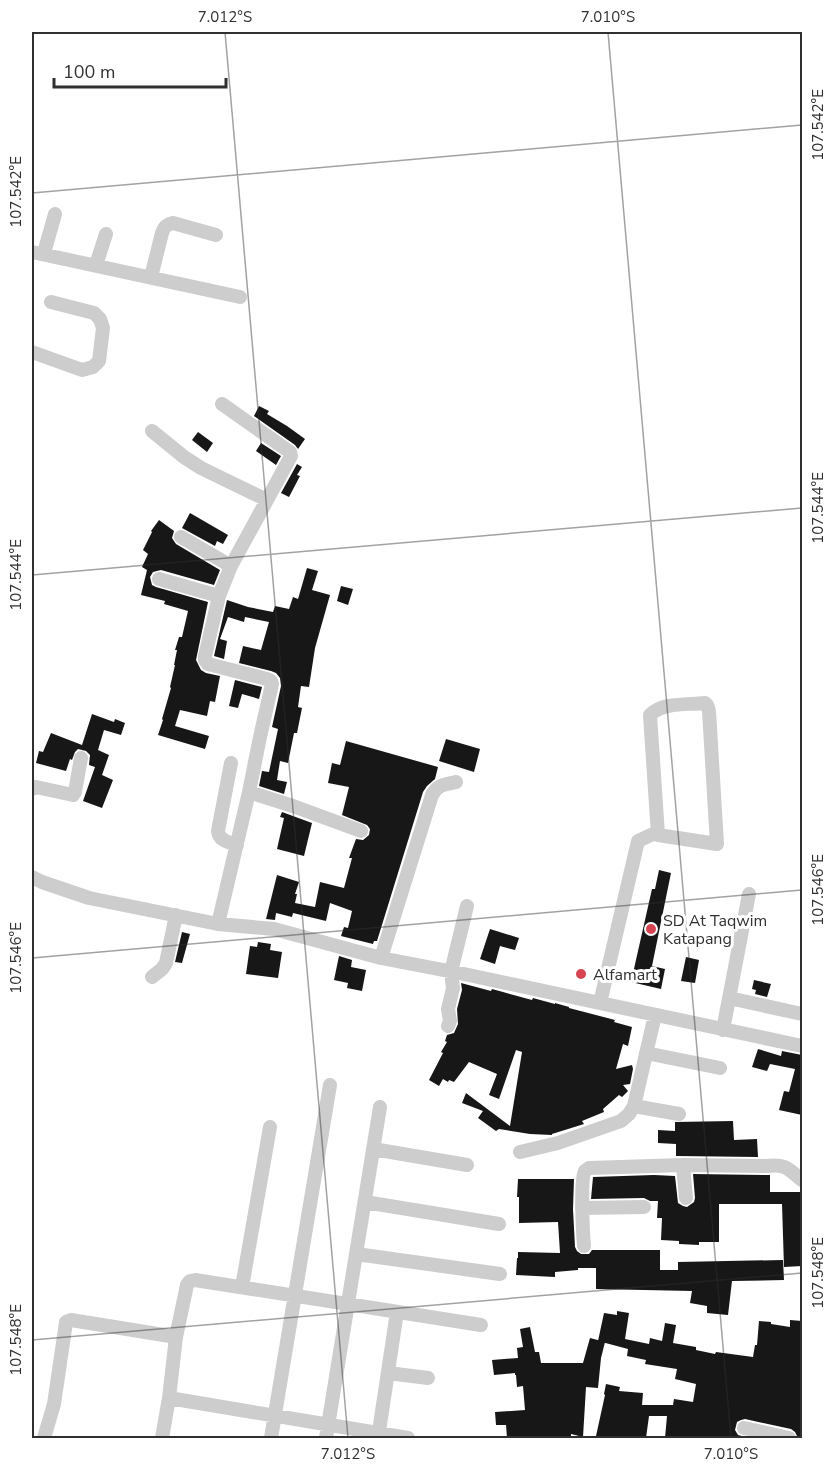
<svg xmlns="http://www.w3.org/2000/svg" width="834" height="1470" font-family="'Nunito Sans',sans-serif">
<style>
.building{fill:#171717}
.lines{fill:none;stroke-linecap:round;stroke-linejoin:round}
.minor{stroke:#cdcdcd;stroke-width:14}
.ticks{fill:none;stroke:#303030;stroke-width:1.5;stroke-opacity:0.45}
.poi-dot{fill:#d64451;stroke:#fff;stroke-width:2}
.labels{text-anchor:middle;stroke-width:6;stroke-linejoin:round;paint-order:stroke}
.poi-label{font-size:16px;fill:#303030;stroke:#fff;text-anchor:start}
.neatline{fill:none;stroke:#303030;stroke-width:2}
.ticks-label{font-size:15px;text-anchor:middle;fill:#303030}
</style>
<rect width="100%" height="100%" fill="#fff"/>
<!-- building -->
<path class="building" d="M 259,406 L 269,411 L 267,414 L 287,426 L 305,439 L 298,449 L 295,445 L 254,416 Z
M 198,432 L 213,443 L 207,452 L 192,440 Z
M 261,443 L 281,456 L 276,465 L 256,451 Z
M 297,464 L 302,467 L 297,475 L 300,476 L 289,497 L 281,493 Z
M 190,513 L 228,535 L 223,544 L 217,541 L 215,546 L 182,528 Z
M 159,520 L 174,531 L 172,538 L 176,544 L 220,570 L 214,585 L 161,570 L 153,572 L 150,577 L 152,585 L 156,587 L 208,602 L 196,660 L 201,670 L 206,673 L 220,676 L 215,702 L 210,701 L 207,716 L 180,710 L 175,726 L 209,736 L 205,749 L 158,735 L 163,720 L 162,719 L 171,688 L 170,687 L 175,665 L 174,665 L 177,650 L 175,650 L 179,637 L 182,637 L 188,611 L 164,604 L 165,601 L 141,595 L 147,570 L 142,567 L 148,554 L 143,550 L 152,532 L 151,531 Z
M 307,568 L 318,571 L 312,590 L 330,595 L 315,648 L 309,687 L 301,686 L 298,707 L 302,708 L 297,733 L 294,733 L 288,763 L 280,761 L 277,780 L 287,782 L 284,794 L 259,786 L 262,771 L 269,772 L 278,729 L 272,727 L 281,686 L 280,678 L 276,673 L 271,671 L 239,663 L 243,646 L 261,650 L 269,622 L 245,617 L 244,622 L 228,617 L 220,639 L 227,641 L 224,659 L 214,656 L 227,600 L 248,607 L 273,612 L 275,606 L 289,609 L 293,597 L 298,599 Z
M 341,586 L 353,589 L 348,605 L 337,601 Z
M 235,680 L 262,687 L 259,699 L 242,694 L 238,708 L 229,706 Z
M 92,714 L 114,722 L 115,719 L 125,723 L 121,735 L 104,730 L 98,750 L 109,755 L 102,775 L 113,780 L 102,808 L 83,801 L 95,767 L 89,765 L 90,755 L 86,751 L 78,749 L 75,752 L 72,760 L 70,759 L 66,771 L 36,763 L 39,751 L 43,752 L 51,733 L 82,745 Z
M 446,739 L 480,749 L 474,772 L 439,761 Z
M 346,741 L 438,767 L 435,779 L 427,786 L 423,792 L 377,941 L 374,941 L 373,944 L 341,936 L 344,927 L 348,928 L 352,911 L 330,903 L 326,921 L 293,913 L 292,917 L 276,913 L 275,920 L 266,919 L 277,875 L 299,882 L 295,894 L 297,894 L 295,903 L 315,907 L 320,882 L 344,888 L 352,858 L 349,858 L 356,839 L 363,840 L 369,835 L 370,829 L 367,825 L 342,815 L 349,787 L 328,783 L 332,763 L 340,765 Z
M 282,812 L 312,823 L 304,856 L 277,849 L 284,818 L 280,817 Z
M 659,870 L 671,873 L 652,966 L 665,969 L 661,989 L 631,982 L 652,889 L 655,889 Z
M 490,929 L 519,938 L 515,950 L 500,946 L 495,964 L 480,959 Z
M 182,932 L 190,934 L 182,963 L 175,962 Z
M 258,942 L 271,944 L 270,950 L 282,952 L 278,978 L 246,974 L 250,946 L 257,947 Z
M 339,956 L 352,960 L 351,967 L 366,970 L 362,991 L 347,988 L 348,983 L 334,980 Z
M 686,957 L 699,960 L 695,983 L 681,981 Z
M 754,980 L 771,984 L 767,997 L 755,994 L 756,990 L 752,989 Z
M 461,983 L 491,991 L 492,989 L 503,992 L 532,1000 L 533,998 L 555,1004 L 555,1003 L 569,1007 L 569,1008 L 615,1020 L 614,1022 L 632,1027 L 628,1046 L 623,1044 L 616,1069 L 632,1065 L 633,1069 L 630,1084 L 623,1085 L 628,1091 L 622,1097 L 619,1095 L 603,1109 L 604,1112 L 582,1121 L 584,1124 L 552,1134 L 552,1135 L 530,1134 L 499,1129 L 496,1131 L 478,1118 L 483,1111 L 462,1103 L 466,1093 L 510,1126 L 522,1052 L 516,1050 L 499,1099 L 489,1095 L 497,1074 L 469,1062 L 454,1082 L 449,1080 L 448,1082 L 443,1079 L 439,1086 L 429,1080 L 443,1053 L 441,1052 L 447,1042 L 445,1041 L 447,1035 L 454,1033 L 458,1024 L 457,1009 L 462,990 Z
M 758,1049 L 781,1056 L 782,1051 L 802,1055 L 802,1115 L 779,1110 L 784,1091 L 789,1092 L 795,1069 L 770,1064 L 767,1071 L 752,1067 Z
M 733,1121 L 734,1140 L 757,1139 L 758,1157 L 676,1156 L 676,1144 L 658,1143 L 658,1130 L 675,1131 L 675,1122 Z
M 693,1174 L 770,1175 L 770,1192 L 802,1192 L 802,1266 L 784,1267 L 782,1204 L 719,1204 L 719,1242 L 699,1242 L 699,1245 L 679,1244 L 679,1241 L 661,1240 L 662,1218 L 657,1218 L 658,1201 L 650,1201 L 644,1198 L 591,1199 L 593,1177 L 654,1175 L 675,1176 L 678,1203 L 683,1206 L 687,1207 L 694,1202 L 695,1198 Z
M 518,1179 L 574,1179 L 573,1209 L 575,1247 L 577,1251 L 581,1254 L 589,1254 L 592,1250 L 660,1250 L 660,1270 L 678,1270 L 678,1262 L 783,1260 L 784,1280 L 732,1281 L 728,1315 L 707,1313 L 707,1306 L 690,1303 L 692,1291 L 596,1289 L 596,1268 L 578,1268 L 578,1270 L 555,1272 L 555,1277 L 516,1275 L 517,1258 L 518,1258 L 518,1252 L 560,1253 L 558,1222 L 519,1223 L 519,1197 L 517,1197 Z
M 617,1311 L 629,1313 L 625,1339 L 649,1344 L 650,1338 L 662,1341 L 665,1323 L 676,1325 L 673,1343 L 696,1347 L 696,1350 L 715,1354 L 716,1352 L 753,1357 L 755,1345 L 757,1345 L 759,1321 L 771,1322 L 771,1324 L 790,1327 L 790,1320 L 802,1321 L 802,1438 L 798,1438 L 795,1432 L 791,1429 L 745,1419 L 741,1420 L 737,1422 L 735,1430 L 738,1435 L 750,1438 L 665,1438 L 667,1416 L 649,1416 L 646,1438 L 610,1438 L 596,1436 L 605,1395 L 604,1394 L 606,1384 L 620,1387 L 619,1391 L 643,1393 L 642,1405 L 673,1405 L 674,1399 L 693,1402 L 696,1384 L 675,1379 L 677,1369 L 645,1364 L 646,1360 L 627,1356 L 628,1349 L 598,1341 L 604,1313 L 617,1315 Z
M 530,1327 L 535,1352 L 539,1352 L 541,1363 L 583,1363 L 590,1338 L 605,1342 L 601,1358 L 598,1388 L 586,1387 L 583,1437 L 571,1434 L 571,1438 L 528,1438 L 528,1437 L 507,1438 L 506,1425 L 496,1425 L 495,1412 L 525,1410 L 523,1386 L 517,1387 L 516,1375 L 515,1375 L 515,1373 L 494,1375 L 492,1360 L 518,1358 L 517,1348 L 523,1347 L 520,1329 Z"/>
<g class="lines">
<!-- minor -->
<path class="minor" d="M 32,252 L 240,297
M 44,253 L 55,214
M 96,265 L 106,234
M 151,277 L 162,233 C 164,227 167,224 173,223 L 216,235
M 32,352 L 82,370 L 93,367 L 99,361 L 103,328 L 100,319 L 94,313 L 51,302
M 152,431 L 184,457 L 201,468 L 267,500
M 181,537 L 231,566
M 159,579 L 219,596
M 231,763 L 218,831 C 219,841 229,842 237,845
M 32,789 L 36,787 L 73,795 L 75,792 L 81,758
M 249,792 L 293,806 L 361,831
M 32,877 L 42,882 L 89,898 L 218,924 L 274,929 L 381,958 L 464,974 L 802,1046
M 218,924 L 249,792 L 260,737 L 272,684 L 271,681 L 267,679 L 208,664 L 205,660 L 205,656 L 219,596 L 231,566 L 291,456 L 290,452 L 222,404
M 381,958 L 432,795 C 437,785 445,784 456,782
M 152,977 L 162,969 L 166,963 L 176,915
M 729,998 L 802,1014
M 600,1003 L 638,841 L 653,834 L 658,835 L 717,844 L 709,711 L 707,705 L 705,703 C 687,705 663,702 650,715 L 658,835
M 448,1026 L 450,1021 L 448,1009 L 453,988 L 451,972 L 467,906
M 723,1030 L 749,894
M 646,1053 L 720,1068
M 634,1106 L 679,1114
M 373,1149 L 467,1165
M 520,1152 L 558,1143 L 621,1121 L 629,1114 L 634,1106 L 655,1015
M 683,1165 L 686,1198
M 365,1202 L 499,1224
M 582,1208 L 644,1207
M 584,1246 C 583,1234 580,1179 585,1171 C 586,1170 588,1169 589,1168 L 683,1165 L 766,1166 C 786,1164 787,1168 802,1180
M 356,1254 L 500,1274
M 242,1287 L 270,1127
M 176,1337 L 187,1285 L 190,1281 L 195,1280 L 481,1325
M 388,1373 L 428,1378
M 744,1428 L 789,1438
M 44,1438 L 54,1404 L 65,1329 L 66,1322 L 71,1320 L 176,1337 L 169,1398 L 408,1438
M 162,1438 L 169,1398
M 271,1438 L 330,1085
M 326,1438 L 380,1107
M 378,1438 L 397,1312"/>
</g>
<!-- ticks -->
<path class="ticks" d="M 225,32 L 348,1438M 608,32 L 731,1438M 32,193 L 802,125M 32,575 L 802,508M 32,958 L 802,890M 32,1340 L 802,1273"/>
<!-- markers -->
<g class="poi-dot">
<circle cx="651" cy="929" r="6"/>
<circle cx="581" cy="974" r="6"/>
</g>
<g class="labels">
<!-- poi labels -->
<g class="poi-label">
<text x="663" y="926">SD At Taqwim<tspan x="663" dy="18">Katapang</tspan></text>
<text x="593" y="980">Alfamart</text>
</g>
</g>
<!-- border -->
<rect width="834" height="1470" fill="none" stroke="#ffffff" stroke-width="66"/>
<!-- scale -->
<path d="M54 78v9h172v-9" fill="none" stroke="#303030" stroke-width="3"/>
<text x="63" y="78" font-size="18" fill="#303030" stroke="#ffffff" stroke-width="4.5" paint-order="stroke">100 m</text>
<rect x="33" y="33" width="768" height="1404" class="neatline"/>
<g class="ticks-label">
<text x="225" y="22">7.012°S</text>
<text x="608" y="22">7.010°S</text>
<text transform="translate(818 125) rotate(-90)" y="5">107.542°E</text>
<text transform="translate(16 192) rotate(-90)" y="5">107.542°E</text>
<text transform="translate(818 508) rotate(-90)" y="5">107.544°E</text>
<text transform="translate(16 575) rotate(-90)" y="5">107.544°E</text>
<text transform="translate(818 890) rotate(-90)" y="5">107.546°E</text>
<text transform="translate(16 958) rotate(-90)" y="5">107.546°E</text>
<text transform="translate(818 1273) rotate(-90)" y="5">107.548°E</text>
<text transform="translate(16 1340) rotate(-90)" y="5">107.548°E</text>
<text x="348" y="1459">7.012°S</text>
<text x="731" y="1459">7.010°S</text>
</g>
</svg>
